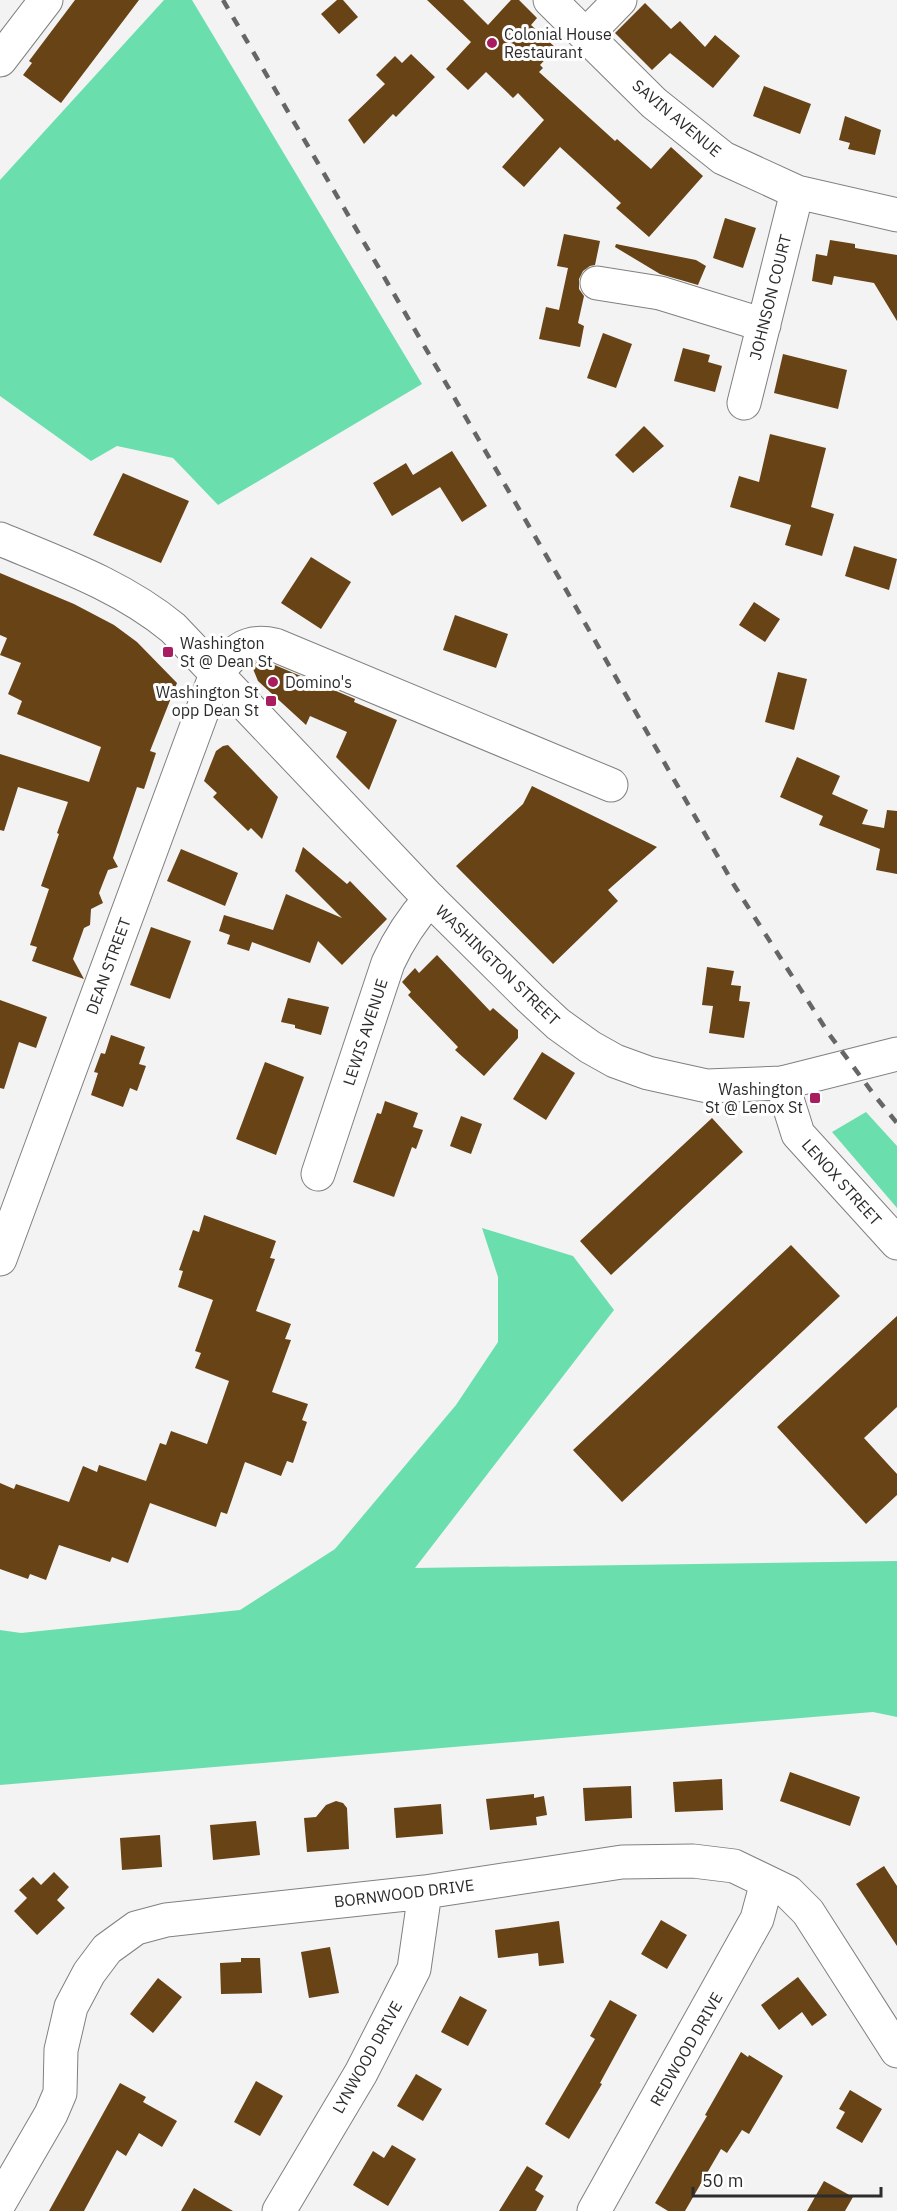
<svg xmlns="http://www.w3.org/2000/svg" width="897" height="2211" font-family="'IBM Plex Sans',sans-serif">
<style>
.forest{fill:#6adfad}
.building{fill:#674315}
.lines{fill:none;stroke-linecap:round;stroke-linejoin:round}
.minor-casing{stroke:#808081;stroke-width:35}
.major-casing{stroke:#808081;stroke-width:35}
.minor{stroke:#fff;stroke-width:33}
.major{stroke:#fff;stroke-width:33}
.rail{stroke:#666667;stroke-width:4.5;stroke-dasharray:10 10;stroke-linecap:butt}
.poi-dot{fill:#a81d5f;stroke:#fff;stroke-width:2}
.labels{text-anchor:middle;stroke-width:6;stroke-linejoin:round;paint-order:stroke}
.poi-label{font-size:16px;fill:#2c2c2d;stroke:#fff;text-anchor:start}
.street-label{font-size:16px;fill:#2c2c2d;stroke:#fff}
</style>
<rect width="100%" height="100%" fill="#f3f3f4"/>
<!-- forest -->
<path class="forest" d="M 164,0 L 192,0 L 422,384 L 218,505 L 173,458 L 117,446 L 91,461 L 0,396 L 0,180 Z
M 866,1112 L 897,1146 L 897,1208 L 832,1132 Z
M 482,1228 L 573,1256 L 614,1310 L 415,1568 L 897,1561 L 897,1717 L 873,1712 L 0,1785 L 0,1630 L 21,1633 L 240,1610 L 335,1549 L 456,1405 L 498,1342 L 498,1277 Z"/>
<!-- building -->
<path class="building" d="M 75,0 L 139,0 L 61,103 L 23,75 L 32,63 L 29,61 Z
M 337,0 L 343,0 L 358,17 L 339,34 L 321,14 Z
M 427,0 L 463,0 L 488,25 L 511,0 L 519,0 L 537,18 L 531,25 L 556,48 L 540,65 L 543,68 L 539,72 L 615,141 L 617,139 L 651,169 L 671,147 L 703,176 L 649,237 L 616,208 L 621,203 L 560,147 L 524,187 L 502,167 L 544,120 L 518,93 L 513,98 L 486,72 L 468,90 L 446,69 L 471,42 Z
M 645,3 L 671,29 L 680,21 L 705,47 L 715,35 L 740,56 L 713,88 L 670,53 L 652,70 L 615,33 Z
M 411,54 L 435,77 L 396,117 L 393,114 L 364,144 L 348,120 L 385,84 L 376,75 L 395,56 L 402,63 Z
M 764,86 L 811,104 L 800,134 L 753,116 Z
M 845,116 L 881,130 L 875,155 L 848,149 L 850,143 L 839,140 Z
M 725,218 L 756,228 L 743,268 L 713,258 Z
M 564,234 L 600,241 L 595,265 L 590,266 L 583,271 L 579,279 L 579,289 L 584,296 L 578,323 L 584,326 L 580,347 L 539,339 L 546,307 L 559,310 L 568,268 L 557,266 Z
M 830,240 L 855,244 L 855,248 L 897,255 L 897,321 L 874,283 L 834,276 L 832,285 L 812,281 L 816,254 L 827,256 Z
M 616,244 L 696,260 L 706,266 L 698,285 L 660,274 L 615,247 Z
M 603,333 L 632,344 L 616,388 L 587,378 Z
M 683,348 L 710,355 L 708,362 L 722,366 L 715,392 L 674,381 Z
M 783,354 L 847,370 L 838,409 L 774,393 Z
M 644,426 L 664,446 L 633,473 L 615,455 Z
M 770,434 L 826,448 L 811,507 L 834,514 L 822,556 L 785,545 L 791,525 L 730,507 L 739,476 L 759,482 Z
M 452,451 L 487,506 L 462,522 L 440,487 L 392,516 L 373,483 L 406,463 L 413,475 Z
M 123,473 L 189,501 L 161,563 L 93,535 Z
M 854,546 L 897,559 L 889,590 L 845,576 Z
M 311,557 L 351,582 L 321,629 L 281,603 Z
M 0,573 L 74,604 L 114,625 L 137,642 L 177,683 L 150,751 L 156,753 L 144,789 L 137,787 L 113,858 L 118,867 L 108,870 L 99,893 L 103,903 L 91,909 L 90,925 L 84,928 L 73,959 L 84,979 L 32,961 L 37,947 L 30,945 L 49,889 L 41,886 L 59,834 L 57,833 L 68,802 L 18,787 L 4,831 L 0,830 L 0,754 L 89,782 L 101,747 L 17,714 L 22,701 L 8,694 L 21,663 L 0,655 L 7,638 L 0,635 Z
M 754,602 L 780,619 L 765,642 L 739,625 Z
M 455,615 L 508,634 L 496,668 L 443,650 Z
M 258,662 L 270,663 L 355,699 L 354,702 L 397,720 L 369,790 L 336,757 L 347,732 L 310,716 L 306,725 L 258,681 L 251,664 Z
M 778,672 L 807,679 L 794,730 L 765,722 Z
M 228,745 L 278,797 L 262,839 L 251,828 L 248,831 L 213,797 L 217,793 L 204,781 L 216,751 L 223,746 Z
M 797,757 L 840,776 L 832,794 L 868,810 L 862,824 L 884,828 L 887,810 L 897,811 L 897,874 L 876,870 L 880,849 L 819,825 L 823,816 L 780,797 Z
M 532,786 L 657,847 L 608,890 L 618,901 L 553,964 L 456,866 L 523,804 Z
M 303,847 L 347,884 L 350,881 L 387,919 L 342,965 L 318,941 L 310,963 L 252,942 L 249,951 L 227,944 L 230,935 L 219,931 L 224,915 L 273,930 L 286,894 L 342,918 L 295,871 Z
M 181,849 L 238,873 L 225,906 L 167,881 Z
M 151,927 L 191,941 L 170,999 L 130,985 Z
M 437,955 L 490,1011 L 493,1008 L 518,1030 L 518,1038 L 484,1076 L 455,1050 L 458,1047 L 408,995 L 411,992 L 402,982 L 415,968 L 419,973 Z
M 707,967 L 734,971 L 731,985 L 741,986 L 739,1001 L 750,1002 L 744,1038 L 709,1033 L 713,1006 L 702,1005 Z
M 288,998 L 329,1007 L 321,1035 L 295,1028 L 295,1025 L 281,1022 Z
M 0,1000 L 47,1017 L 36,1048 L 19,1042 L 4,1089 L 0,1088 Z
M 111,1035 L 145,1047 L 139,1064 L 146,1066 L 137,1091 L 130,1088 L 123,1107 L 91,1095 L 98,1073 L 94,1072 L 101,1053 L 105,1054 Z
M 542,1052 L 575,1073 L 546,1120 L 513,1099 Z
M 265,1062 L 304,1077 L 276,1155 L 236,1139 Z
M 385,1101 L 418,1113 L 413,1127 L 423,1130 L 416,1149 L 412,1147 L 394,1197 L 353,1182 L 377,1113 L 381,1114 Z
M 461,1116 L 482,1124 L 471,1154 L 450,1146 Z
M 712,1118 L 743,1152 L 611,1275 L 580,1241 Z
M 204,1215 L 276,1241 L 270,1258 L 275,1259 L 256,1311 L 291,1324 L 285,1339 L 291,1340 L 272,1392 L 308,1404 L 302,1420 L 307,1422 L 293,1463 L 287,1461 L 281,1476 L 245,1462 L 227,1514 L 221,1512 L 216,1527 L 150,1503 L 128,1563 L 112,1557 L 110,1562 L 59,1545 L 46,1580 L 30,1574 L 28,1579 L 0,1569 L 0,1483 L 14,1489 L 16,1484 L 69,1502 L 83,1466 L 97,1472 L 99,1465 L 146,1481 L 160,1443 L 166,1445 L 171,1431 L 207,1444 L 229,1381 L 195,1368 L 201,1353 L 195,1351 L 213,1300 L 178,1287 L 183,1271 L 179,1270 L 193,1230 L 199,1232 Z
M 791,1245 L 840,1296 L 622,1502 L 573,1450 Z
M 897,1316 L 897,1407 L 864,1438 L 897,1474 L 897,1495 L 866,1524 L 777,1427 Z
M 790,1772 L 860,1797 L 850,1826 L 780,1801 Z
M 722,1779 L 723,1810 L 675,1812 L 673,1782 Z
M 631,1786 L 632,1818 L 585,1821 L 583,1788 Z
M 534,1794 L 534,1798 L 544,1796 L 547,1815 L 536,1817 L 537,1825 L 490,1830 L 486,1799 Z
M 336,1801 L 343,1803 L 347,1808 L 349,1849 L 307,1852 L 304,1818 L 316,1817 L 326,1805 Z
M 441,1804 L 443,1834 L 396,1838 L 394,1808 Z
M 256,1821 L 260,1855 L 213,1860 L 210,1825 Z
M 160,1835 L 162,1867 L 122,1870 L 120,1838 Z
M 884,1866 L 897,1886 L 897,1946 L 856,1884 Z
M 54,1872 L 69,1887 L 57,1900 L 65,1908 L 37,1935 L 14,1911 L 27,1898 L 19,1890 L 33,1877 L 41,1885 Z
M 661,1920 L 687,1935 L 667,1969 L 641,1954 Z
M 559,1921 L 564,1963 L 539,1966 L 538,1953 L 498,1958 L 495,1930 Z
M 330,1947 L 339,1993 L 309,1998 L 301,1952 Z
M 241,1958 L 260,1958 L 262,1993 L 221,1994 L 220,1963 L 241,1962 Z
M 798,1977 L 827,2015 L 812,2026 L 802,2012 L 779,2030 L 761,2005 Z
M 158,1978 L 182,1997 L 153,2033 L 130,2014 Z
M 460,1996 L 487,2010 L 468,2046 L 441,2032 Z
M 610,2000 L 637,2015 L 600,2083 L 602,2084 L 569,2139 L 545,2124 L 595,2039 L 590,2036 Z
M 741,2052 L 748,2057 L 749,2055 L 783,2076 L 749,2134 L 742,2130 L 727,2153 L 721,2149 L 685,2211 L 668,2211 L 655,2203 L 707,2116 L 705,2115 Z
M 416,2074 L 442,2089 L 423,2121 L 397,2106 Z
M 256,2081 L 283,2096 L 260,2136 L 234,2122 Z
M 120,2083 L 146,2097 L 143,2102 L 177,2121 L 162,2147 L 139,2133 L 126,2156 L 117,2150 L 84,2211 L 49,2211 Z
M 850,2090 L 882,2109 L 862,2143 L 836,2128 L 845,2112 L 839,2109 Z
M 392,2145 L 416,2159 L 388,2206 L 353,2185 L 373,2151 L 384,2158 Z
M 527,2166 L 543,2176 L 535,2190 L 544,2196 L 536,2211 L 499,2211 Z
M 824,2181 L 853,2197 L 845,2211 L 807,2211 Z
M 194,2188 L 233,2211 L 181,2211 Z"/>
<g class="lines">
<defs>
<path id="minor" d="M 550,0 L 654,103 L 723,158 L 797,192 L 897,215
M 586,35 L 620,0
M 0,60 L 46,0
M 597,283 L 660,293 L 764,325
M 744,403 L 797,192
M 216,674 C 234,652 245,638 275,645 L 611,785
M 782,1083 L 798,1134 L 897,1243
M 318,1174 L 388,963 C 399,939 412,919 430,899
M 0,2202 L 51,2114 L 60,2093 L 61,2050 L 71,2007 L 89,1973 L 107,1949 L 136,1928 L 166,1920 L 425,1892 L 622,1862 L 693,1861 L 734,1866 L 788,1892 L 808,1912 L 897,2051
M 279,2211 L 361,2073 L 414,1969 L 425,1892
M 594,2211 L 757,1919 L 767,1882"/>
<path id="major" d="M 0,539 C 60,564 122,586 173,628 L 430,899 L 530,998 L 558,1024 L 590,1047 L 615,1061 L 648,1073 L 707,1086 L 782,1083 L 897,1054
M 0,1259 L 216,674"/>
</defs>
<!-- minor casing -->
<use href="#minor" class="minor-casing"/>
<!-- major casing -->
<use href="#major" class="major-casing"/>
<!-- minor -->
<use href="#minor" class="minor"/>
<!-- major -->
<use href="#major" class="major"/>
<!-- rail -->
<path class="rail" d="M 223,0 L 565,588 L 734,885 L 829,1034 L 875,1096 L 897,1123"/>
</g>
<!-- markers -->
<g class="poi-dot">
<circle cx="492" cy="43" r="6"/>
<rect x="162" y="646" width="12" height="12" rx="3"/>
<circle cx="273" cy="682" r="6"/>
<rect x="265" y="695" width="12" height="12" rx="3"/>
<rect x="809" y="1092" width="12" height="12" rx="3"/>
</g>
<g class="labels">
<!-- poi labels -->
<g class="poi-label">
<text x="504" y="40">Colonial House<tspan x="504" dy="18">Restaurant</tspan></text>
<text x="180" y="649">Washington<tspan x="180" dy="18">St @ Dean St</tspan></text>
<text x="285" y="688">Domino's</text>
<text x="259" y="698" text-anchor="end">Washington St<tspan x="259" dy="18">opp Dean St</tspan></text>
<text x="803" y="1095" text-anchor="end">Washington<tspan x="803" dy="18">St @ Lenox St</tspan></text>
</g>
<!-- street labels -->
<g class="street-label">
<text transform="translate(677 118) rotate(40)" y="6">SAVIN AVENUE</text>
<text transform="translate(770 297) rotate(-76)" y="6">JOHNSON COURT</text>
<text transform="translate(498 965) rotate(44)" y="6">WASHINGTON STREET</text>
<text transform="translate(108 966) rotate(-70)" y="6">DEAN STREET</text>
<text transform="translate(365 1032) rotate(-72)" y="6">LEWIS AVENUE</text>
<text transform="translate(842 1182) rotate(48)" y="6">LENOX STREET</text>
<text transform="translate(404 1893) rotate(-7)" y="6">BORNWOOD DRIVE</text>
<text transform="translate(686 2049) rotate(-60)" y="6">REDWOOD DRIVE</text>
<text transform="translate(367 2057) rotate(-61)" y="6">LYNWOOD DRIVE</text>
</g>
</g>
<!-- scale -->
<path d="M693 2187v9h188v-9" fill="none" stroke="#2c2c2d" stroke-width="3"/>
<text x="702" y="2187" font-size="18" fill="#2c2c2d" stroke="#ffffff" stroke-width="4.5" paint-order="stroke">50 m</text>
</svg>
